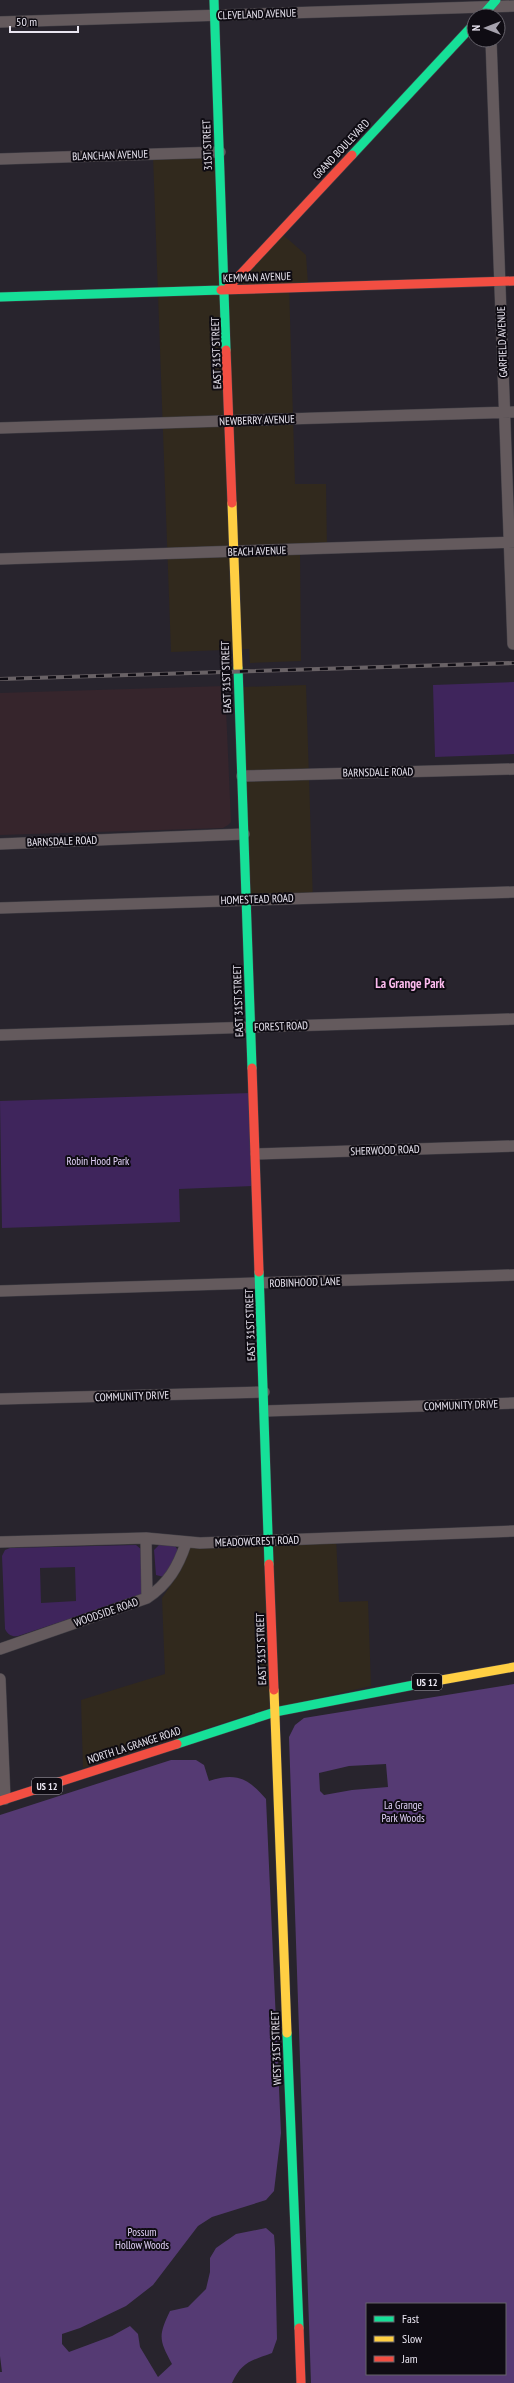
<svg xmlns="http://www.w3.org/2000/svg" width="514" height="2383" font-family="'PT Sans Narrow',sans-serif">
<style>
.commercial{fill:#31291d}
.industrial{fill:#36252c}
.green{fill:#3f255c;fill-rule:evenodd}
.forest{fill:#553a73;fill-rule:evenodd}
.lines{fill:none;stroke-linecap:round;stroke-linejoin:round}
.street-casing{stroke:#434047;stroke-width:12}
.fast-casing{stroke:#434047;stroke-width:10}
.slow-casing{stroke:#434047;stroke-width:10}
.jam-casing{stroke:#434047;stroke-width:10}
.street{stroke:#645a5d;stroke-width:11}
.fast{stroke:#16e098;stroke-width:9}
.slow{stroke:#ffcf43;stroke-width:9}
.jam{stroke:#f24e42;stroke-width:9}
.rail-casing{stroke:#696266;stroke-width:4}
.rail{stroke:#0f0c13;stroke-width:2.5;stroke-dasharray:8;stroke-linecap:butt}
.labels{text-anchor:middle;stroke-width:4;stroke-linejoin:round;paint-order:stroke}
.shield{fill:#0f0c13;stroke:#a8a4ae;stroke-width:1}
.shield-label{font-size:10px;font-weight:bold;fill:#e9e5f0}
.street-label{font-size:11px;fill:#e9e5f0;stroke:#0f0c13}
.park-label{font-size:11px;fill:#e0d0f6;stroke:#0f0c13}
.quarter-label{font-size:13px;font-weight:bold;fill:#fbbaed;stroke:#0f0c13}
</style>
<rect width="100%" height="100%" fill="#28242d"/>
<!-- commercial -->
<path class="commercial" d="M 222,154 L 227,289 L 281,233 L 306,255 L 308,284 L 289,285 L 295,484 L 326,484 L 327,550 L 300,550 L 301,661 L 250,663 L 249,649 L 171,652 L 153,156 Z
M 306,685 L 313,902 L 251,903 L 243,687 Z
M 336,1536 L 339,1602 L 368,1601 L 371,1686 L 279,1707 L 272,1539 Z
M 266,1538 L 270,1708 L 83,1768 L 81,1700 L 165,1674 L 162,1598 L 181,1570 L 192,1540 Z"/>
<!-- industrial -->
<path class="industrial" d="M 225,686 L 231,822 L 228,825 L 223,828 L 0,835 L 0,693 Z"/>
<!-- green -->
<path class="green" d="M 514,682 L 514,754 L 435,757 L 433,685 Z
M 251,1093 L 253,1186 L 179,1189 L 180,1222 L 2,1228 L 0,1101 Z
M 136,1545 L 142,1550 L 141,1595 L 18,1636 C 12,1637 8,1635 5,1629 L 2,1556 L 5,1550 L 10,1548 ZM 75,1567 L 76,1601 L 41,1603 L 40,1568 Z
M 159,1545 L 175,1546 L 179,1552 L 164,1577 L 156,1575 L 154,1550 Z"/>
<!-- forest -->
<path class="forest" d="M 514,1684 L 514,2383 L 311,2383 L 289,1737 L 295,1725 L 304,1718 ZM 386,1764 L 388,1787 L 352,1790 L 324,1795 L 320,1791 L 319,1773 L 349,1766 ZM 367,2304 L 505,2304 L 505,2374 L 367,2374 Z
M 171,1760 L 196,1760 L 204,1765 L 209,1781 C 236,1772 248,1778 266,1799 L 281,2133 L 274,2191 L 266,2200 L 212,2217 L 198,2226 L 153,2285 L 126,2306 L 80,2328 L 62,2334 L 62,2344 L 69,2352 L 112,2336 L 130,2326 L 138,2334 L 140,2347 L 158,2377 L 172,2364 C 159,2340 158,2336 170,2311 L 188,2307 L 206,2289 L 210,2272 L 210,2258 L 216,2248 L 236,2234 L 266,2228 L 274,2235 L 275,2248 L 277,2339 L 272,2353 C 250,2361 242,2362 232,2383 L 0,2383 L 0,2372 L 2,2372 L 0,2356 L 0,1815 Z"/>
<g class="lines">
<defs>
<path id="street" d="M 0,22 L 514,6
M 491,40 L 513,644
M 0,159 L 220,152
M 0,428 L 514,412
M 0,559 L 514,542
M 242,776 L 514,769
M 0,844 L 244,834
M 0,908 L 514,892
M 0,1035 L 514,1019
M 256,1154 L 514,1146
M 0,1291 L 514,1275
M 0,1399 L 264,1392
M 265,1411 L 514,1403
M 146,1538 L 147,1598
M 0,1542 L 146,1538 L 200,1543 L 514,1531
M 0,1649 L 147,1598 C 168,1584 178,1567 186,1543
M 0,1679 L 5,1799"/>
<path id="fast" d="M 214,0 L 226,350
M 482,16 L 496,0
M 352,155 L 474,24
M 0,297 L 221,290
M 238,668 L 252,1068
M 259,1272 L 269,1564
M 177,1744 L 275,1712 L 419,1684
M 287,2033 L 299,2328"/>
<path id="slow" d="M 232,503 L 238,668
M 419,1684 L 514,1667
M 274,1690 L 287,2033"/>
<path id="jam" d="M 221,290 L 514,281
M 226,290 L 352,155
M 226,350 L 232,503
M 252,1068 L 259,1272
M 269,1564 L 274,1690
M 0,1801 L 177,1744
M 299,2328 L 301,2383"/>
</defs>
<!-- street casing -->
<use href="#street" class="street-casing"/>
<!-- fast casing -->
<use href="#fast" class="fast-casing"/>
<!-- slow casing -->
<use href="#slow" class="slow-casing"/>
<!-- jam casing -->
<use href="#jam" class="jam-casing"/>
<!-- street -->
<use href="#street" class="street"/>
<!-- fast -->
<use href="#fast" class="fast"/>
<!-- slow -->
<use href="#slow" class="slow"/>
<!-- jam -->
<use href="#jam" class="jam"/>
<defs>
<path id="rail" d="M 0,679 L 514,663"/>
</defs>
<!-- rail casing -->
<use href="#rail" class="rail-casing"/>
<!-- rail -->
<use href="#rail" class="rail"/>
</g>
<g class="labels">
<!-- shield labels -->
<g class="shield">
<rect x="412" y="1674" width="30" height="16" rx="3"/>
<rect x="32" y="1778" width="30" height="16" rx="3"/>
</g>
<g class="shield-label">
<text x="427" y="1686">US 12</text>
<text x="47" y="1790">US 12</text>
</g>
<!-- street labels -->
<g class="street-label">
<text transform="translate(257 14) rotate(-2)" y="4">CLEVELAND AVENUE</text>
<text transform="translate(207 145) rotate(-92)" y="4">31ST STREET</text>
<text transform="translate(341 149) rotate(-47)" y="4">GRAND BOULEVARD</text>
<text transform="translate(110 155) rotate(-2)" y="4">BLANCHAN AVENUE</text>
<text transform="translate(257 277) rotate(-2)" y="4">KEMMAN AVENUE</text>
<text transform="translate(502 342) rotate(-92)" y="4">GARFIELD AVENUE</text>
<text transform="translate(216 353) rotate(-92)" y="4">EAST 31ST STREET</text>
<text transform="translate(257 420) rotate(-2)" y="4">NEWBERRY AVENUE</text>
<text transform="translate(257 551) rotate(-2)" y="4">BEACH AVENUE</text>
<text transform="translate(226 677) rotate(-92)" y="4">EAST 31ST STREET</text>
<text transform="translate(378 772) rotate(-1)" y="4">BARNSDALE ROAD</text>
<text transform="translate(62 841) rotate(-2)" y="4">BARNSDALE ROAD</text>
<text transform="translate(257 899) rotate(-2)" y="4">HOMESTEAD ROAD</text>
<text transform="translate(238 1001) rotate(-92)" y="4">EAST 31ST STREET</text>
<text transform="translate(281 1026) rotate(-2)" y="4">FOREST ROAD</text>
<text transform="translate(385 1150) rotate(-2)" y="4">SHERWOOD ROAD</text>
<text transform="translate(305 1282) rotate(-2)" y="4">ROBINHOOD LANE</text>
<text transform="translate(250 1325) rotate(-92)" y="4">EAST 31ST STREET</text>
<text transform="translate(132 1396) rotate(-2)" y="4">COMMUNITY DRIVE</text>
<text transform="translate(461 1405) rotate(-2)" y="4">COMMUNITY DRIVE</text>
<text transform="translate(257 1541) rotate(-2)" y="4">MEADOWCREST ROAD</text>
<text transform="translate(106 1612) rotate(-19)" y="4">WOODSIDE ROAD</text>
<text transform="translate(261 1649) rotate(-92)" y="4">EAST 31ST STREET</text>
<text transform="translate(134 1745) rotate(-18)" y="4">NORTH LA GRANGE ROAD</text>
<text transform="translate(276 2048) rotate(-92)" y="4">WEST 31ST STREET</text>
</g>
<!-- park labels -->
<g class="park-label">
<text x="98" y="1165">Robin Hood Park</text>
<text x="403" y="1809">La Grange<tspan x="403" dy="13">Park Woods</tspan></text>
<text x="142" y="2236">Possum<tspan x="142" dy="13">Hollow Woods</tspan></text>
</g>
<!-- quarter labels -->
<g class="quarter-label">
<text x="410" y="988">La Grange Park</text>
</g>
</g>
<!-- legend -->
<rect x="366" y="2303" width="140" height="72" fill="#0f0c13" stroke="#66636b"/>
<rect x="374" y="2316" width="20" height="6" fill="#16e098" stroke="#66636b"/>
<text x="402" y="2323" font-size="12" fill="#e9e5f0">Fast</text>
<rect x="374" y="2336" width="20" height="6" fill="#ffcf43" stroke="#66636b"/>
<text x="402" y="2343" font-size="12" fill="#e9e5f0">Slow</text>
<rect x="374" y="2356" width="20" height="6" fill="#f24e42" stroke="#66636b"/>
<text x="402" y="2363" font-size="12" fill="#e9e5f0">Jam</text>
<!-- north arrow -->
<g transform="translate(486 28) rotate(270)"><circle r="19" fill="#0f0c13" stroke="#66636b"/>
<path d="M0-3L7 15L0 10L-7 15Z" fill="#a5a1ac"/>
<text y="-6" font-size="11" font-weight="bold" text-anchor="middle" fill="#e9e5f0">N</text>
</g>
<!-- scale -->
<path d="M10 26v6h68v-6" fill="none" stroke="#e9e5f0" stroke-width="2"/>
<text x="16" y="26" font-size="12" fill="#e9e5f0" stroke="#0f0c13" stroke-width="3" paint-order="stroke">50 m</text>
</svg>
